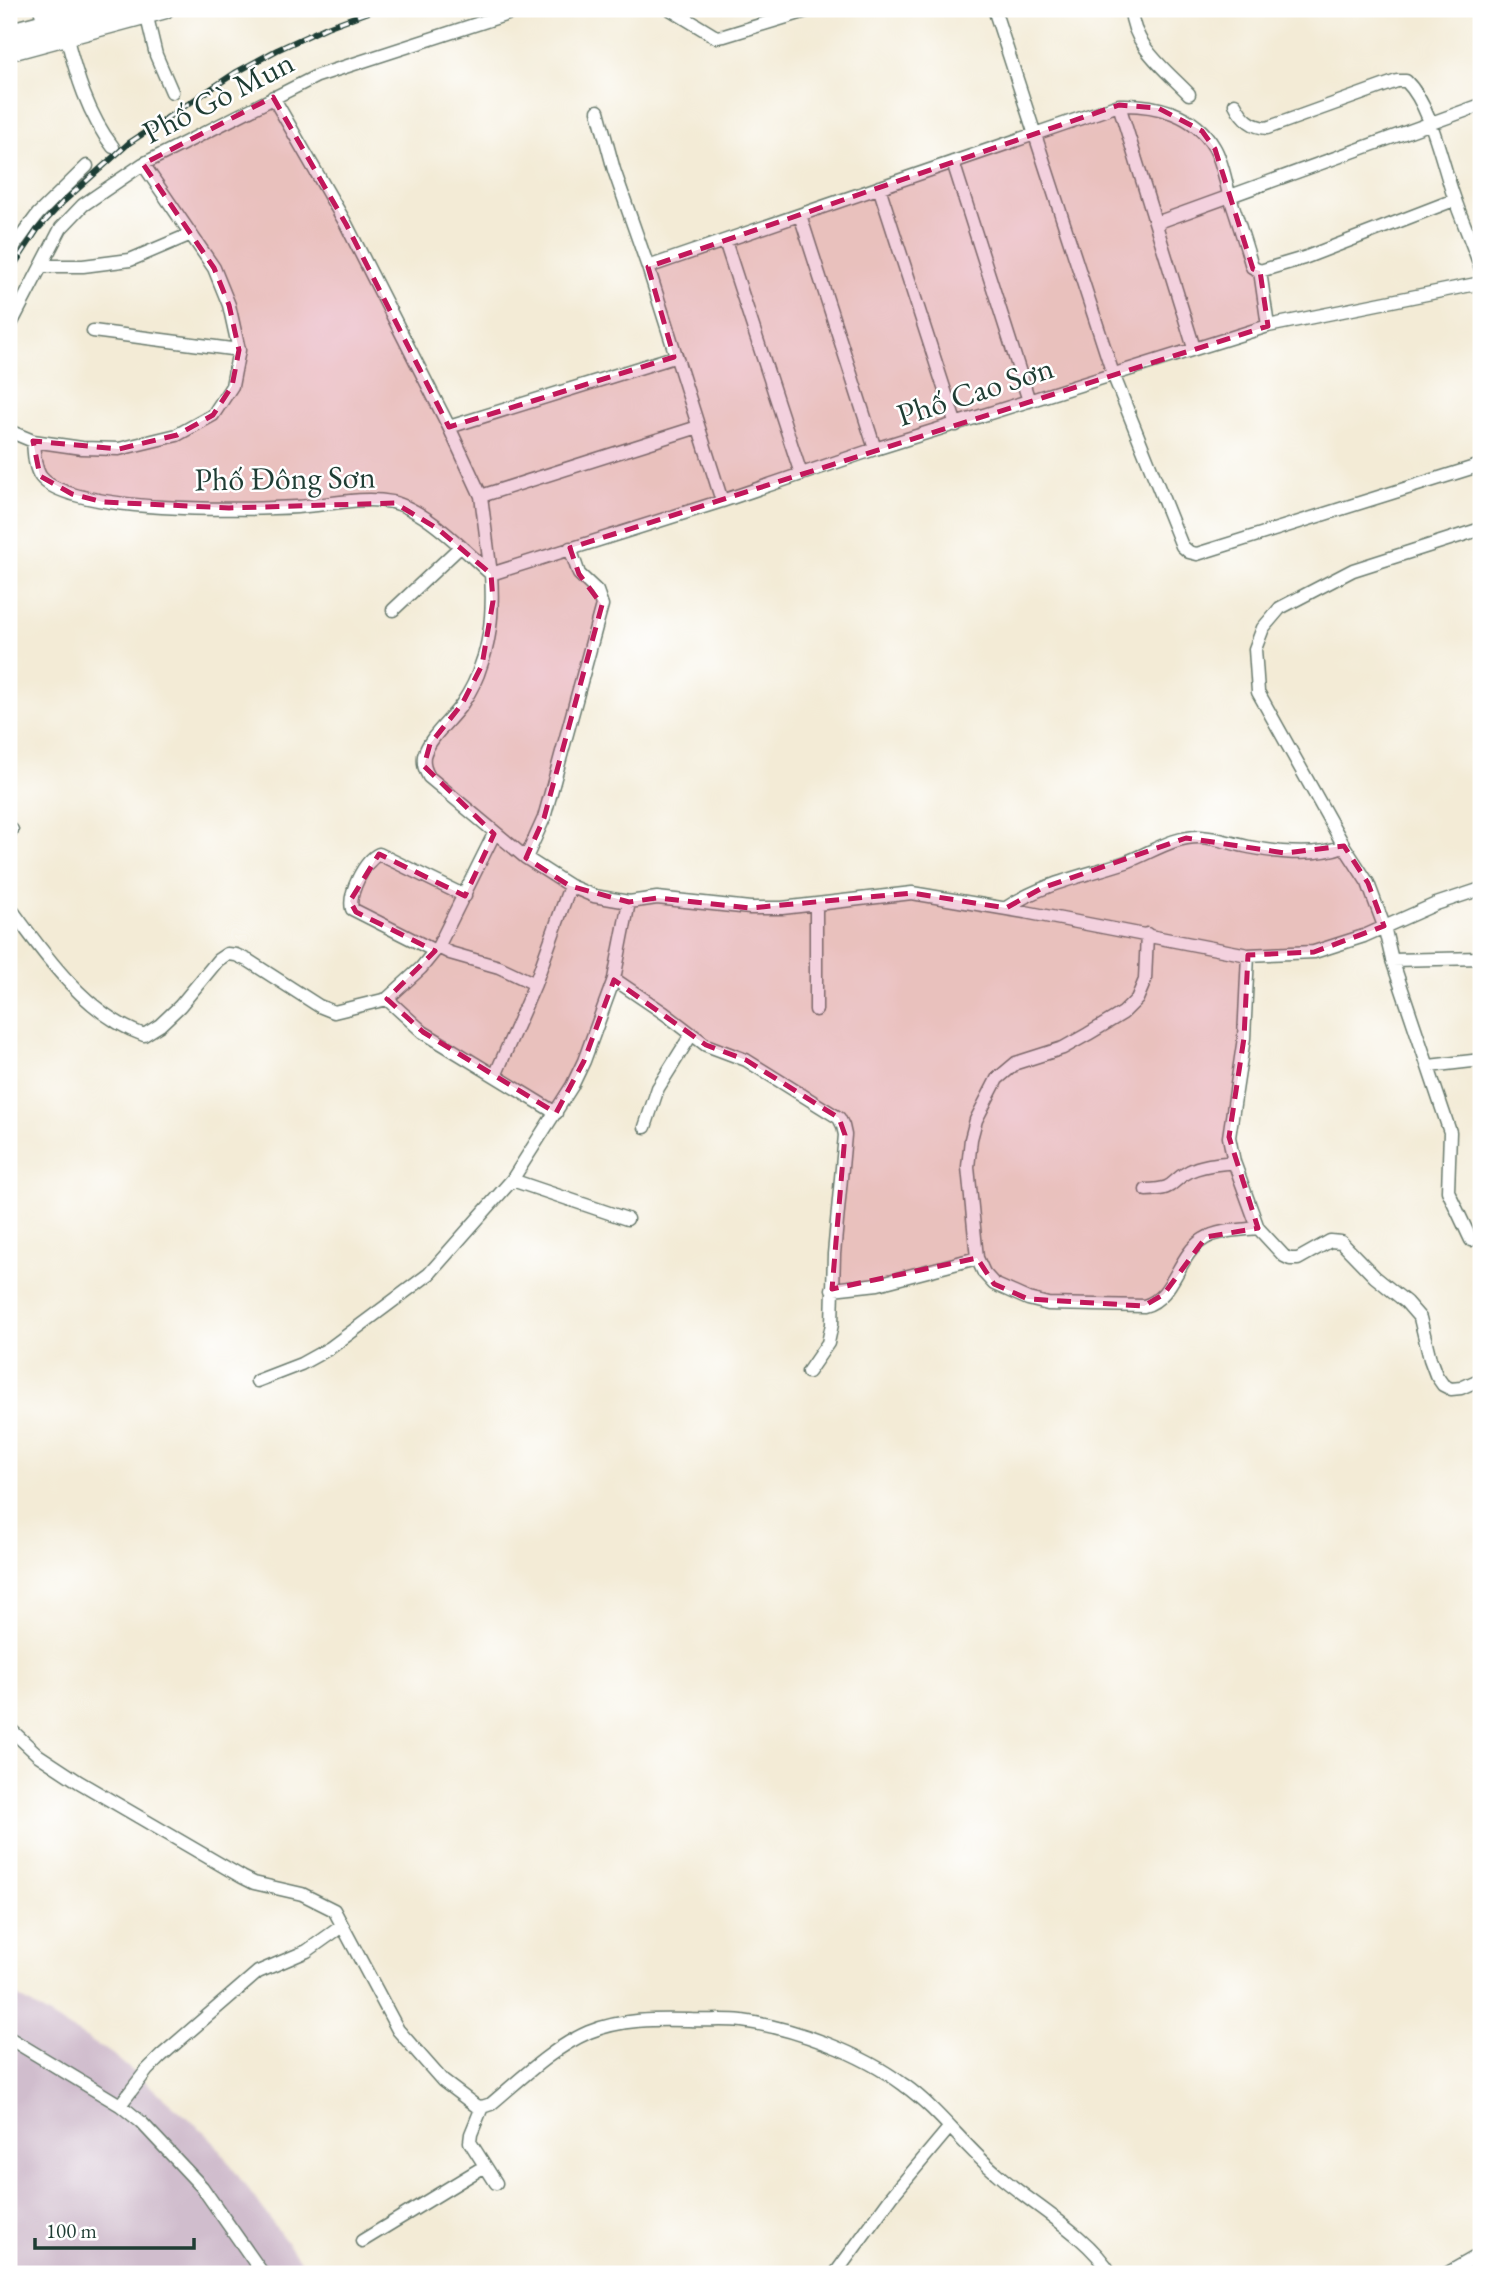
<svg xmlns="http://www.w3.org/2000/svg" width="1490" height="2283" font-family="'EB Garamond',serif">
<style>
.industrial{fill:#d0bdcd}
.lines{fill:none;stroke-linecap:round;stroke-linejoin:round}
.minor-casing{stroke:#697a6d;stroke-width:15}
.highway-casing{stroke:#697a6d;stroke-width:22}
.minor{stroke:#fff;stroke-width:12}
.highway{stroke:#fff;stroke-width:19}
.rail-casing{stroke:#1f3d34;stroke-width:6}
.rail{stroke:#fff;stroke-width:3.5;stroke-dasharray:10;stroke-linecap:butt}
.marked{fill:#c2185b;fill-opacity:0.2;stroke:#c2185b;stroke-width:5;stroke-dasharray:14 9;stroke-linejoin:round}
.labels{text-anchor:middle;stroke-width:5;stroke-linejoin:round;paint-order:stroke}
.street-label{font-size:32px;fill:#1f3d34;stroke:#fff}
</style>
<rect width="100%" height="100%" fill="#fff"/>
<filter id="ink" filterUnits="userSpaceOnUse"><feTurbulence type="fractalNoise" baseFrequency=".0143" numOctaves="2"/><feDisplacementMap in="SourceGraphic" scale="14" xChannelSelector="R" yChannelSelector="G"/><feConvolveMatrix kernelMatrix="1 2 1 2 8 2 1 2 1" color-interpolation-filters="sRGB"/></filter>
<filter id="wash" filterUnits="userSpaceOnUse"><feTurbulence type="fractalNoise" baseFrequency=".00686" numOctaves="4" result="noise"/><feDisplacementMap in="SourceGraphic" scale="28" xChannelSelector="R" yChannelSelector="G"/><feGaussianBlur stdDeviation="1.57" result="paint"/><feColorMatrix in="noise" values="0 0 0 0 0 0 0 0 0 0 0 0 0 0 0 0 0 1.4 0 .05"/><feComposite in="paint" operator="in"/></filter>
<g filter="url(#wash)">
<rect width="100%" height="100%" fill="#f3ebd6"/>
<!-- industrial -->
<path class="industrial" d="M 9,1991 L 112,2054 L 209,2136 L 310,2274 L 9,2274 Z"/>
</g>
<g filter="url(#ink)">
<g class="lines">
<defs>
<path id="minor" d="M 40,9 L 44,24
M 670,9 L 716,37 L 724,36 L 813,9
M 994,9 L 1113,374 L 1182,546 L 1189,552 L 1197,554 L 1481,465
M 1131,9 C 1132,45 1166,70 1189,94
M 146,13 L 156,55 L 172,92
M 66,35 C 76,74 88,115 113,147
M 273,97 L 346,224 L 449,427 L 481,496 L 491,574 L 722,501 L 875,449 L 1268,326 L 1481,283
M 1235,104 C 1242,118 1251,127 1267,128 L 1397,81 L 1406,81 C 1431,105 1442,164 1454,197 C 1462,221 1473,244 1481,269
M 1119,105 L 1194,348
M 598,111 L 614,170 L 648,267 L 722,501
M 953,162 L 1029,401
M 879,187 L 956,425
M 800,215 L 875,449
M 1156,223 L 1481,105
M 725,241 L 801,474
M 9,253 L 38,214 L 87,166
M 42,266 L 83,266 L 130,260 L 191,234
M 648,267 L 1119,105 C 1155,104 1194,113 1214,147 C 1222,160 1225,179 1229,194 C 1237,218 1245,242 1252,267 L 1260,271 L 1268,326
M 1260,271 L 1304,258 L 1454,200
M 9,328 L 61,228 L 83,205 L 143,164 L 317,76 L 523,9
M 93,331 L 239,350
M 449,427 L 674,357
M 9,431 L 33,441 C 34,452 34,468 41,477 C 70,514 249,510 297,507 C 327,505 362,496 392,502 C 426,510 465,551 491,574 C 493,604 492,636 481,665 C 477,679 470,692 462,704 C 451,720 429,737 424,756 C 423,765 425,770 429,777 L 526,858 L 570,886 L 594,896 L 629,902 L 657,898 L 750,908 L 782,908 L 912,893 L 1025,912 L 1248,955 L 1314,952 L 1364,936 L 1436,904 L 1481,889
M 33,441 L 82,448 L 119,449 L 177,435 L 213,415 L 232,386 L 239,350 L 229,305 L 214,268 L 143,164
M 481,496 L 698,427
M 393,610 L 460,547
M 9,827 L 12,830
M 526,858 L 544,818 L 602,605 L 597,591 L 579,574 L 570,548
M 9,906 C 43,953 86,1015 144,1035 L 160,1025 L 180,1006 L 218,960 L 227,954 L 236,955 L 249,961 L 319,1006 L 334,1012 L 387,999 L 421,968 L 438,947 L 494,834
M 816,906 L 816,1010
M 1006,908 C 1043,883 1084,876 1126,862 C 1151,853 1173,836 1201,837 C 1218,838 1233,844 1249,847 C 1279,853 1315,857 1344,846
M 1147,934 L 1145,980 L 1137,999 L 1123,1013 L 1088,1034 L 1063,1048 L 1016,1063 L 997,1079 L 976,1120 L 971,1139 L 968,1167 L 977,1258 L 984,1273 L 994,1284 L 1028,1299 L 1048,1304 L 1144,1306 C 1175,1298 1177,1255 1204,1239 C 1218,1230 1242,1230 1258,1228
M 438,947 L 450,953 L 499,967 L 535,984
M 435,951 L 352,909 C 348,894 364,861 379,854 L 465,896
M 1248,955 L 1244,1038 L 1229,1137 L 1234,1162 L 1258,1228 L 1284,1256 L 1290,1259 L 1298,1259 L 1330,1241 L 1341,1242 L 1375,1277 L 1406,1302 L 1420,1318 L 1430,1359 L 1436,1375 L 1443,1385 L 1451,1389 L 1461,1388 L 1481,1379
M 1392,960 L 1481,958
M 614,979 L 664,1013 L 706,1045 L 746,1060 L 839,1118 L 843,1126 L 845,1135 L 834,1254 L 832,1324 L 828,1343 L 808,1372
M 387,999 L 423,1032 L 556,1113
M 1429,1066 L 1481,1060
M 495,1076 L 535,984 L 570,886
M 645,1127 L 658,1088 L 691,1035
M 512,1180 L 627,1219
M 1146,1190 C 1179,1189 1167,1182 1190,1171 C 1203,1164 1220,1164 1234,1162
M 1471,1240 L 1448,1191 L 1450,1132 L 1392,960 L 1384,926 L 1368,883 L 1344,846 L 1258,692 L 1255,649 L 1263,628 L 1280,608 L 1353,570 L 1481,529
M 832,1289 L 878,1284 L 977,1258
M 257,1381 L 301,1364 L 330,1348 L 429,1274 L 512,1180 L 572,1086 L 584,1061 L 614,979 L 629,902
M 9,1728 L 38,1755 L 79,1782 L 242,1877 L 254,1883 L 302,1894 L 334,1910 L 398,2030 L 443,2081 L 476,2106 L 482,2107 L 491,2104 C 522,2078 552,2048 589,2032 C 621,2019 655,2019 689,2020 C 706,2021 725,2019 742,2021 C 795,2028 861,2053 904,2085 C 938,2109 964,2146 996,2173 C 1031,2204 1088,2235 1111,2274
M 9,2038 L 120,2105 L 141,2122 L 202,2187 L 263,2274
M 120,2105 L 147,2070 L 161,2056 L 258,1972 L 307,1951 L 342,1926
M 482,2107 L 471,2134 L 470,2142 L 496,2183
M 362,2241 L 485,2166
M 835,2274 L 892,2196 L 949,2128
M 1446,2274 L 1481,2254"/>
<path id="highway" d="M 9,33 L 100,9
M 9,51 L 164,9"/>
</defs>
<!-- minor casing -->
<use href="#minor" class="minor-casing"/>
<!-- highway casing -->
<use href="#highway" class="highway-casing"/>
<!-- minor -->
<use href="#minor" class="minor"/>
<!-- highway -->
<use href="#highway" class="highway"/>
<defs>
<path id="rail" d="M 9,273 L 37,230 L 63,202 L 129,143 L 235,73 L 277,50 L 327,27 L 376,9"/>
</defs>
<!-- rail casing -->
<use href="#rail" class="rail-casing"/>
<!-- rail -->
<use href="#rail" class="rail"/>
</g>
</g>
<!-- marked area -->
<path class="marked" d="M 273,97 L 346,224 L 449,427 L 674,357 L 648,267 L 1119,105 L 1158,108 L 1202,131 L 1215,149 L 1253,269 L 1260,271 L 1268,326 L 570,548 L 579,574 L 602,605 L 544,818 L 526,858 L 570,886 L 629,902 L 657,898 L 750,908 L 912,893 L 1006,908 L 1042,888 L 1186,838 L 1285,853 L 1344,846 L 1368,883 L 1384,926 L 1314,952 L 1248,955 L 1244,1038 L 1229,1137 L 1258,1228 L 1206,1237 L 1164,1294 L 1144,1306 L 1028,1299 L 994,1284 L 977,1258 L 832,1289 L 845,1135 L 839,1118 L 746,1060 L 706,1045 L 614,980 L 584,1061 L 556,1113 L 423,1032 L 387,999 L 435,951 L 356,912 L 350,901 L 379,854 L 465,896 L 494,834 L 424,766 L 430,744 L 462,704 L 482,665 L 493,601 L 491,574 L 438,529 L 395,503 L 229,508 L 103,502 L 72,494 L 40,476 L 33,441 L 119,449 L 177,435 L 213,415 L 232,386 L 239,350 L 229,305 L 214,268 L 143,164 Z"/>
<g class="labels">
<!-- street labels -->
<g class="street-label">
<text transform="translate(218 97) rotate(-27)" y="11">Phố Gò Mun</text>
<text transform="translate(975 391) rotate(-18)" y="11">Phố Cao Sơn</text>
<text transform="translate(285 478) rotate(-1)" y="11">Phố Đông Sơn</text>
</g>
</g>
<!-- margin -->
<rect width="1490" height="2283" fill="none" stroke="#fff" stroke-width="35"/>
<!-- scale -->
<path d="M35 2238v10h159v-10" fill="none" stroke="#1f3d34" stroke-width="3.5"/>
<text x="46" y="2238" font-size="21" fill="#1f3d34" stroke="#ffffff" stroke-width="5" paint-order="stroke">100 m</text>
</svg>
